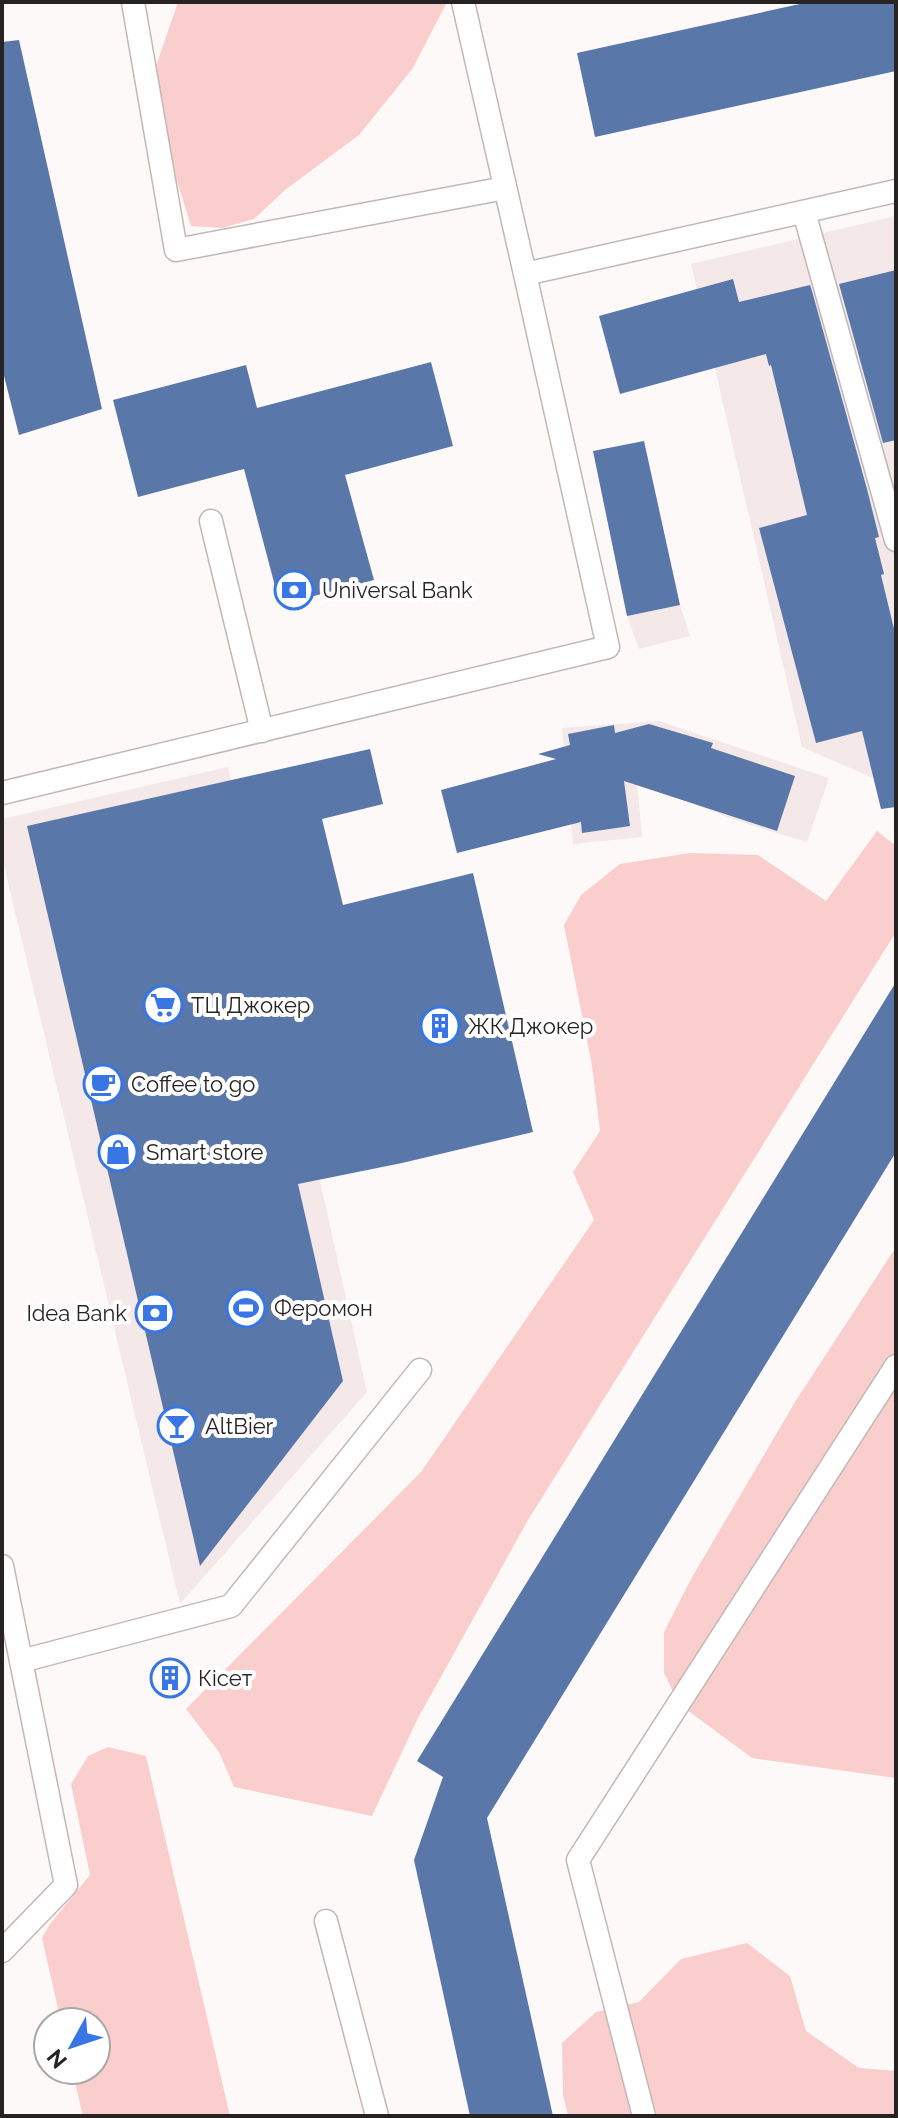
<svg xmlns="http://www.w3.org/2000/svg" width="898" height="2118" font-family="Raleway,sans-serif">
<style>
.built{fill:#f4e8e8}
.green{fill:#facecc}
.building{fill:#5a77aa}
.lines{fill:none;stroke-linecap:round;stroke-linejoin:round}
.lane-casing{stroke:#c2b7b7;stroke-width:25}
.lane{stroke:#fff;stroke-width:22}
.labels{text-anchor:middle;stroke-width:8;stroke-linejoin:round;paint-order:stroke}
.poi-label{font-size:22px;fill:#272323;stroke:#fff;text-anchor:start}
</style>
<rect width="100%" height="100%" fill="#fef9f9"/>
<!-- built -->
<path class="built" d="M 896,216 L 896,788 L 802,747 L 691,264 Z
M 644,441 L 680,605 L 690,636 L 639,649 L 627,616 L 593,451 Z
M 659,721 L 829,778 L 807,842 L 744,823 L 637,783 L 642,837 L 573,844 L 562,728 Z
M 228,767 L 367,1392 L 180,1604 L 2,857 L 2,819 Z"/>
<!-- green -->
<path class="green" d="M 178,2 L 447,2 L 413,68 L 359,135 L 285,190 L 254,219 L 222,228 L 191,226 L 148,89 Z
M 877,831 L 896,846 L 896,932 L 528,1520 L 417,1720 L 372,1816 L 234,1787 L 219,1752 L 186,1709 L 421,1472 L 594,1220 L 573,1172 L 600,1131 L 592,1066 L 564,925 L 581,895 L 620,864 L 690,853 L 758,855 L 826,901 Z
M 896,1247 L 896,1778 L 752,1758 L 679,1704 L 664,1673 L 664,1632 L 691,1579 L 795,1402 Z
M 108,1747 L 146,1756 L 230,2116 L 83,2116 L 72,2070 L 96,2070 L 96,2022 L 61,2022 L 42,1938 L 50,1924 L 90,1875 L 71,1784 L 88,1756 Z
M 747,1943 L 790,1976 L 806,2031 L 859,2068 L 896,2071 L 896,2116 L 568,2116 L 563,2095 L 562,2043 L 596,2012 L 639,2002 L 681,1959 Z"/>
<!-- building -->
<path class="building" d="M 809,2 L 896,2 L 896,71 L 595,137 L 577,53 Z
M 19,40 L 102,409 L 19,435 L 2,368 L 2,42 Z
M 896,270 L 896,440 L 883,443 L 839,284 Z
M 733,279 L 739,302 L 810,285 L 812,291 L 867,489 L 879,537 L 875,538 L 884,574 L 881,575 L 896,637 L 896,807 L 881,809 L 862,731 L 816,743 L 759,528 L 807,515 L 771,365 L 769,366 L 766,354 L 620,394 L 599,316 Z
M 431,362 L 453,446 L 345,475 L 374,580 L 280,605 L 244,469 L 138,497 L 113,400 L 246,365 L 257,408 Z
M 644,441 L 680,605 L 627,616 L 593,451 Z
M 649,724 L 713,743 L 711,748 L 795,776 L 777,831 L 624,781 L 630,826 L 582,833 L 581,822 L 457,853 L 441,790 L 556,759 L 538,754 L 570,745 L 568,734 L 614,725 L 615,733 Z
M 370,749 L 383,804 L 322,819 L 343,905 L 473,873 L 533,1132 L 402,1163 L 298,1184 L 343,1381 L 200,1566 L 27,826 Z
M 896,982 L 896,1152 L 487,1818 L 553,2116 L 470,2116 L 414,1860 L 443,1777 L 417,1761 Z"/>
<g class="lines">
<defs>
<path id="lane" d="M 133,2 L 176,250 L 505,188
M 463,2 L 525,274
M 804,212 L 896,540
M 211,521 L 262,731
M 2,793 L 608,647 L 525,274 L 896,191
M 2,1566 L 66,1885 L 2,1951
M 21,1661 L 231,1606 L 420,1370
M 326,1921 L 377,2116
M 644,2116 L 578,1860 L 896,1366"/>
</defs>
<!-- lane casing -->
<use href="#lane" class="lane-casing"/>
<!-- lane -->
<use href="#lane" class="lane"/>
</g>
<!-- icons -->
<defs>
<symbol id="bank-ring" viewBox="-11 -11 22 22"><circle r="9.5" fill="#fff" stroke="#3776e4" stroke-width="1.5"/><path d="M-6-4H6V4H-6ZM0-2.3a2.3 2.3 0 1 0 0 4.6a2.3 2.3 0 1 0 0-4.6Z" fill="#3776e4"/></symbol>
<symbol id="supermarket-ring" viewBox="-11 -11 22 22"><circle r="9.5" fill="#fff" stroke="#3776e4" stroke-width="1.5"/><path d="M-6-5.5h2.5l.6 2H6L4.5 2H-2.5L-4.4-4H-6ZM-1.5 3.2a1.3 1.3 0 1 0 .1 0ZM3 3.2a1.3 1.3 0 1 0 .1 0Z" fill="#3776e4"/></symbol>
<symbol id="building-ring" viewBox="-11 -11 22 22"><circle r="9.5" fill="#fff" stroke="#3776e4" stroke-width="1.5"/><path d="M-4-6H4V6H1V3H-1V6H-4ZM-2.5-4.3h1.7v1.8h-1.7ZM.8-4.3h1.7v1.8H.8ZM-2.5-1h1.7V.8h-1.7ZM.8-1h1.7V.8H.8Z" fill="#3776e4"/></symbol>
<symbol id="cafe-ring" viewBox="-11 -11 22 22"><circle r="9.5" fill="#fff" stroke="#3776e4" stroke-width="1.5"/><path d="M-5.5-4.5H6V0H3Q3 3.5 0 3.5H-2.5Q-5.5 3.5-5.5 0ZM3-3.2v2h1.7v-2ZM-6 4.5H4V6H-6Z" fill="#3776e4"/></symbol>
<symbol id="shop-ring" viewBox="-11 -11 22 22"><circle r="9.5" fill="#fff" stroke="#3776e4" stroke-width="1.5"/><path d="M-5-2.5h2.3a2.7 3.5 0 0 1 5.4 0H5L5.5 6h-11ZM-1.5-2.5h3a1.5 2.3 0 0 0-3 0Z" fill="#3776e4"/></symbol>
<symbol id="stadium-ring" viewBox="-11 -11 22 22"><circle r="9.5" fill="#fff" stroke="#3776e4" stroke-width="1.5"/><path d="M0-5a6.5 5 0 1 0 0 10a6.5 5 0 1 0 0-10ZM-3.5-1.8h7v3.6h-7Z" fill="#3776e4"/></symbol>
<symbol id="bar-ring" viewBox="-11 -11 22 22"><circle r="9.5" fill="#fff" stroke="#3776e4" stroke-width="1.5"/><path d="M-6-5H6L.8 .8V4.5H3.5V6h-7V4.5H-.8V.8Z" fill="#3776e4"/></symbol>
</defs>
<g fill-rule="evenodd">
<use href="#bank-ring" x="272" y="568" width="44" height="44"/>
<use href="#supermarket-ring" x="141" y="983" width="44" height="44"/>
<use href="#building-ring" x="418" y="1004" width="44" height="44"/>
<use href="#cafe-ring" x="81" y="1062" width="44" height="44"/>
<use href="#shop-ring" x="96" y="1130" width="44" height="44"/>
<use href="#stadium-ring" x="224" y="1286" width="44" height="44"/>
<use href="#bank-ring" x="133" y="1291" width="44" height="44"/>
<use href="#bar-ring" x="155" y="1404" width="44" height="44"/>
<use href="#building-ring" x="148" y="1656" width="44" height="44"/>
</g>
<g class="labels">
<!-- poi labels -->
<g class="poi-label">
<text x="322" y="598">Universal Bank</text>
<text x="191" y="1013">ТЦ Джокер</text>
<text x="468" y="1034">ЖК Джокер</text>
<text x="131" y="1092">Coffee to go</text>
<text x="146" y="1160">Smart store</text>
<text x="274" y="1316">Феромон</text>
<text x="127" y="1321" text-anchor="end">Idea Bank</text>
<text x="205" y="1434">AltBier</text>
<text x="198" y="1686">Кісет</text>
</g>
</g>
<!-- border -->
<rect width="898" height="2118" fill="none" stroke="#272323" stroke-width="8"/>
<!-- north arrow -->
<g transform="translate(72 2046) rotate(230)"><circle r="38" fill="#ffffff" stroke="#a9a7a7" stroke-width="2"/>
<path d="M0-6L14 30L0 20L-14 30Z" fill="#3776e4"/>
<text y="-12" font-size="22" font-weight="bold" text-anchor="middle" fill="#272323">N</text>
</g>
</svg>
